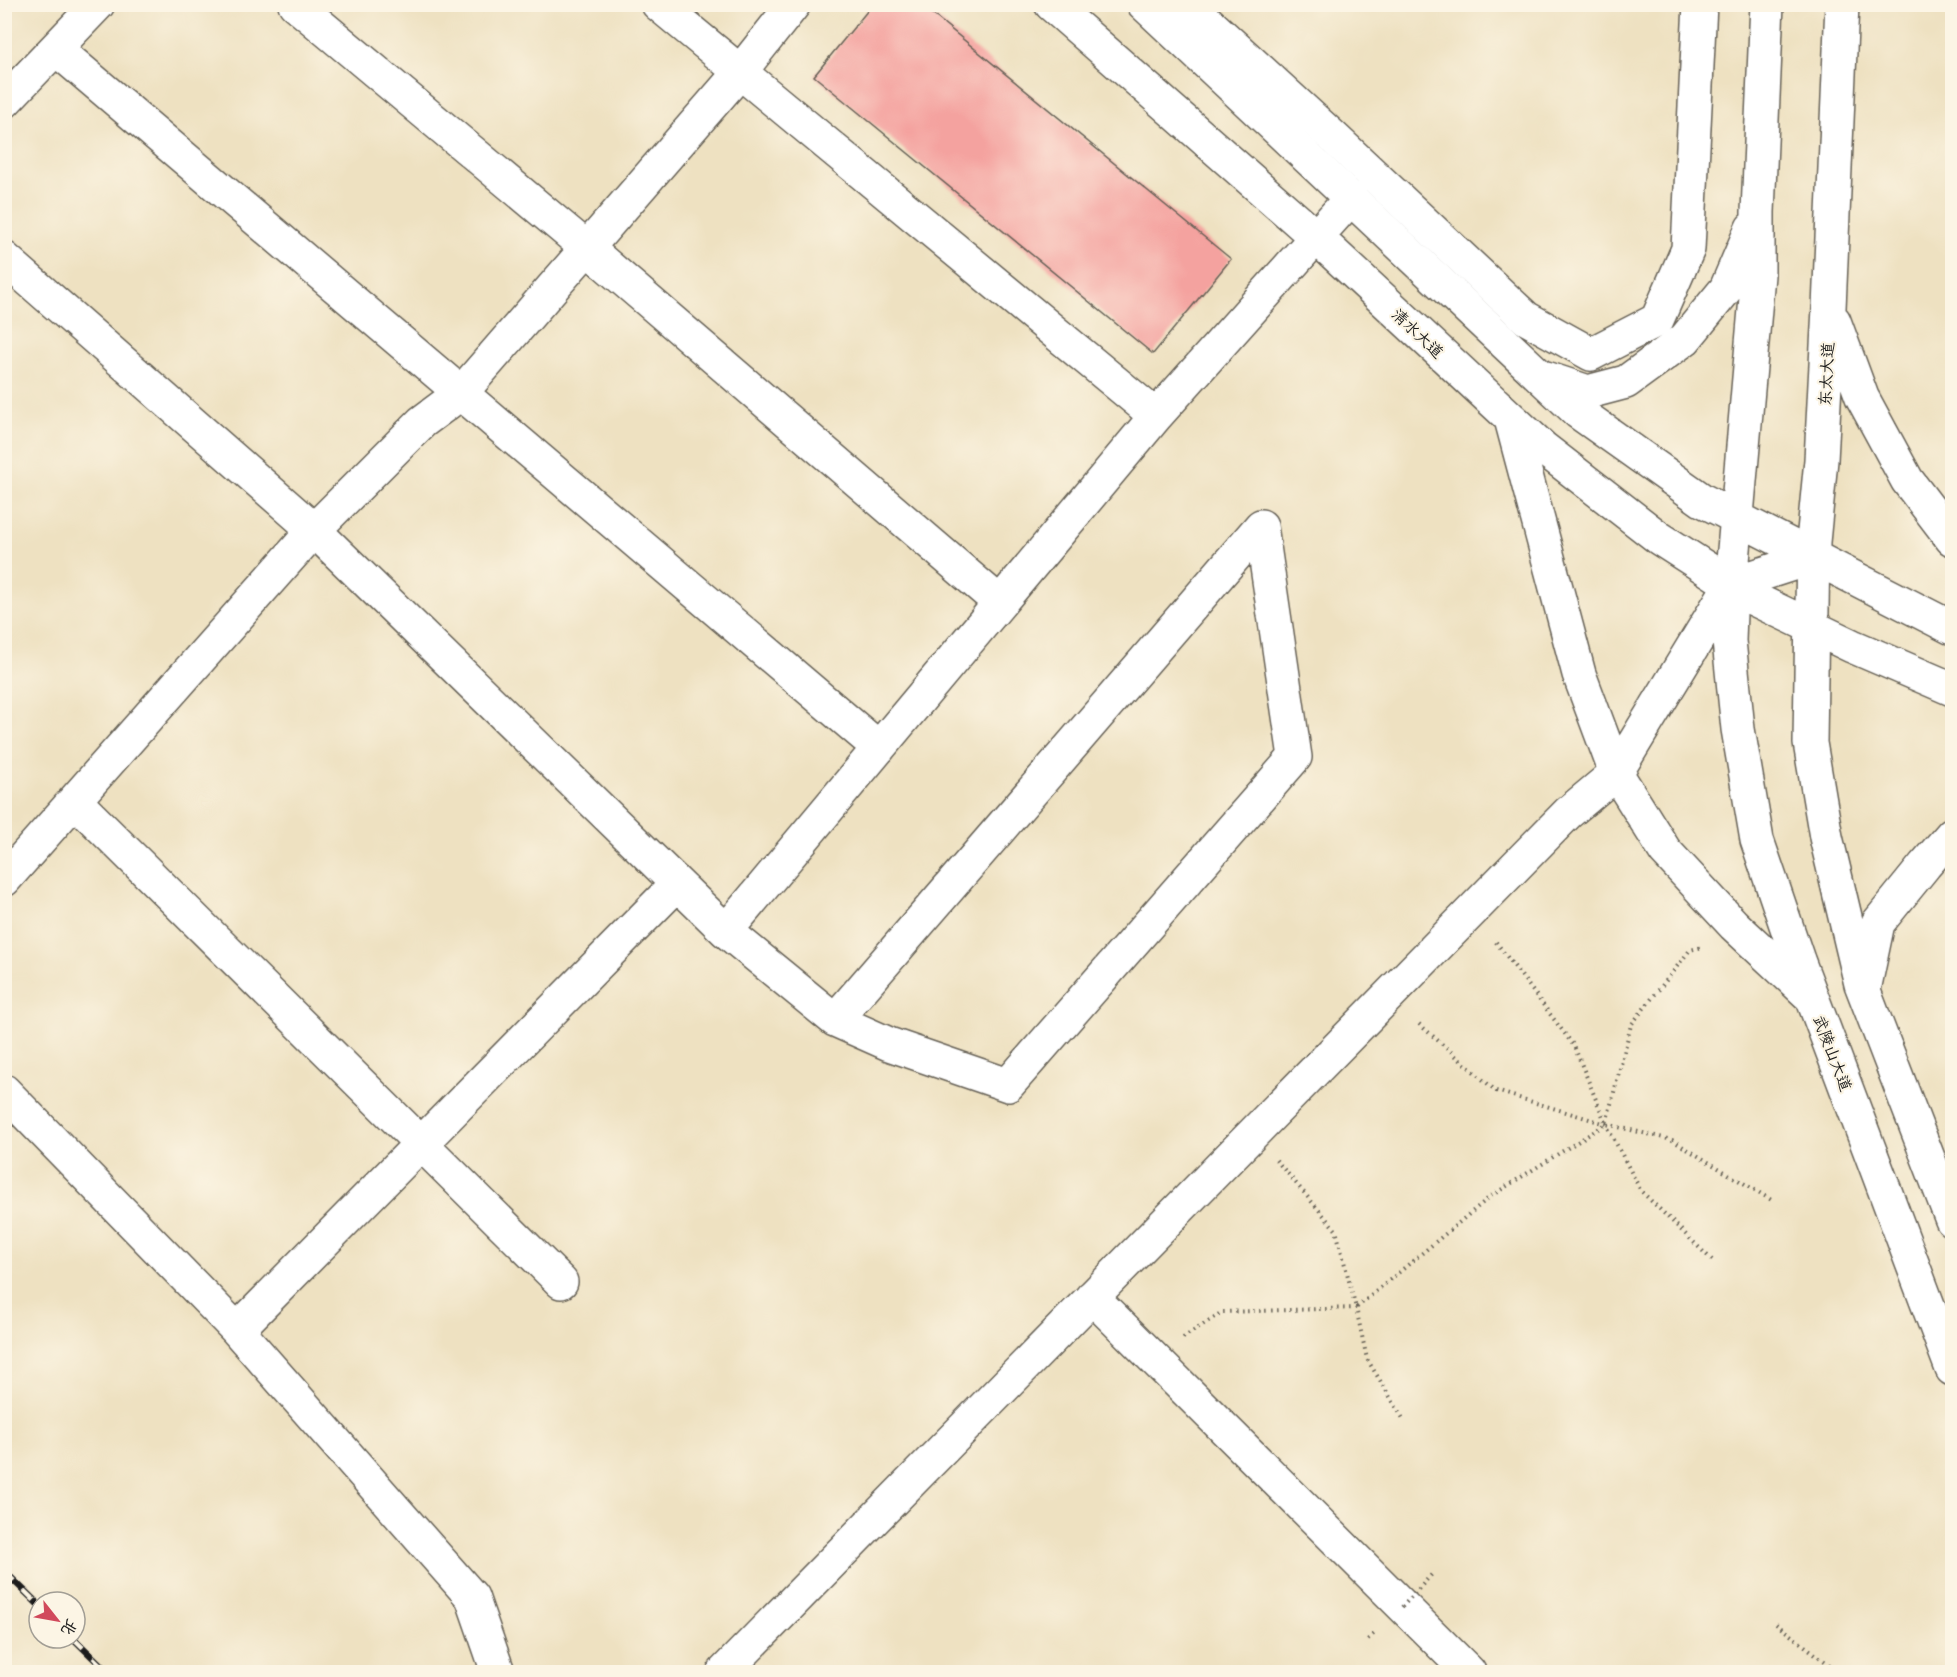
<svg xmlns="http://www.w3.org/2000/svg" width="1957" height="1677" font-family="'Balsamiq Sans','LXGW WenKai TC',sans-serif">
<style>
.building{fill:#f4a29f}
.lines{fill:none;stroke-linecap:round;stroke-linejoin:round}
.minor-casing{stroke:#666156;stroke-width:36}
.major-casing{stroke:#666156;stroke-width:36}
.path{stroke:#666156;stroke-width:4;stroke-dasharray:1.5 4.5;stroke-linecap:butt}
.minor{stroke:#fff;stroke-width:33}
.major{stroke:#fff;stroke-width:33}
.rail-casing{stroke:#1c1c1c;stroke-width:7}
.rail{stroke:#fcf5e5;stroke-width:4.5;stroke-dasharray:14;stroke-linecap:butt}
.path-bridge{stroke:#666156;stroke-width:4;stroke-dasharray:1.5 4.5;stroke-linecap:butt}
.labels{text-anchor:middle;stroke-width:4.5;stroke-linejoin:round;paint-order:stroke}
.street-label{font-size:16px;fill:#1c1c1c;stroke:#fcf5e5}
</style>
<rect width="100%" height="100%" fill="#fcf5e5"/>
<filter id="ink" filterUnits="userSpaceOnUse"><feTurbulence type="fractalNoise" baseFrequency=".0167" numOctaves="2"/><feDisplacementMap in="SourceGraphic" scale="12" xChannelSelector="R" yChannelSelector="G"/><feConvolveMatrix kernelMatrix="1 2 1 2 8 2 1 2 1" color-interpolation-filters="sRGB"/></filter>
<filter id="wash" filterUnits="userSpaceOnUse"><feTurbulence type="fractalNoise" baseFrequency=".008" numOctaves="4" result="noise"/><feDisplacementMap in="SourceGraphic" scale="24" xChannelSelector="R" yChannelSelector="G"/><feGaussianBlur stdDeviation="1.35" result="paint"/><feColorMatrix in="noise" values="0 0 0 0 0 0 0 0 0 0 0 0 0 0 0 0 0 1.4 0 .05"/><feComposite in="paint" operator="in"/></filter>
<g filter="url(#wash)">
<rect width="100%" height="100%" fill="#eee1c1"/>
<g id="blocks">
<!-- building -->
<path class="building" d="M 873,4 L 920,4 L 1231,259 L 1153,354 L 814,76 Z"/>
</g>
</g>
<g filter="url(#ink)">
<use href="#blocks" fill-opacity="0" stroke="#666156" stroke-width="1.5"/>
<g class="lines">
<defs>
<path id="minor" d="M 295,4 L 588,249 L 1000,603
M 658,4 L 1156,416
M 1188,4 L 1332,136 L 1526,318 L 1591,354 L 1657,320 L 1688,249 L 1700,4
M 56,49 L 879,748
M 4,102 L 98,4
M 4,258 L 314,530 L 726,931 L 1156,416 L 1351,198
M 75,801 L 561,1282
M 4,880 L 314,530 L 422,422 L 461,393 L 740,72 L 794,4
M 726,931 L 835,1020 L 1261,526 L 1295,757 L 1008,1085 L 889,1044 L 835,1020
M 4,1091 L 237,1330 L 472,1597 L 498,1672
M 1092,1297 L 1469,1672
M 237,1330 L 677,884
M 724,1672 L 1568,813 L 1616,773"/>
<path id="major" d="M 1051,4 L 1316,237 L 1543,448 L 1659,538 L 1754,599 L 1852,646 L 1952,689
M 1144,4 L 1578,412 L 1702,500 L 1952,628
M 1767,4 L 1758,212 L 1758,275 L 1731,584 L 1729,641 L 1738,729 L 1757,840 L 1798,960 L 1952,1369
M 1842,4 L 1829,308 L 1821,460 L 1813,542 L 1810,743 L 1826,837 L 1861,984 L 1952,1220
M 1834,321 L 1862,397 L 1907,480 L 1952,539
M 1546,378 L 1588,392 L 1626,382 L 1685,339 L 1726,289 L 1752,228
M 1511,419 L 1579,674 L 1616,773 L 1665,851 L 1734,925 L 1808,994
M 1616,773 L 1731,584 L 1814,557
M 1865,985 L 1878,923 L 1925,865 L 1952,834"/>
</defs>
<!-- minor casing -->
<use href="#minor" class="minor-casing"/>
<!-- major casing -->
<use href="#major" class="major-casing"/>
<!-- path -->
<path class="path" d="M 984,4 L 992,11
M 1496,942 L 1574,1046 L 1606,1124 L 1672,1140 L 1773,1201
M 1419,1024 L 1496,1091 L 1606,1124 L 1641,1191 L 1714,1262
M 1276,1160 L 1336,1230 L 1356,1308 L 1491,1196 L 1606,1124 L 1631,1025 L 1690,950 L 1703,947
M 1183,1338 L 1222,1312 L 1356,1308 L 1367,1359 L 1404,1420
M 1776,1624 L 1839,1672
M 1368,1639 L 1376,1632"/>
<!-- minor -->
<use href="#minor" class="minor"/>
<!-- major -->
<use href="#major" class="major"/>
<defs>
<path id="rail" d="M 4,1571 L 39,1605
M 73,1638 L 108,1672"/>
</defs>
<!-- rail casing -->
<use href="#rail" class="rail-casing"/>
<!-- rail -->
<use href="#rail" class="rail"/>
<!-- path-bridge -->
<path class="path-bridge" d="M 1402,1607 L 1434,1572"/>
</g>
</g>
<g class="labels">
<!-- street labels -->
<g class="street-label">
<text transform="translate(1418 333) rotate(43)" y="6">清水大道</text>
<text transform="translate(1826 374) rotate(-87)" y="6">东太大道</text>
<text transform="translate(1833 1053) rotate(69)" y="6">武陵山大道</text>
</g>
</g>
<!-- margin -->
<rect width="1957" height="1677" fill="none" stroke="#fcf5e5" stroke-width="24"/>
<!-- north arrow -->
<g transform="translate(57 1620) rotate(121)"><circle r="28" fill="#fcf5e5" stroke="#a29e95" stroke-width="1.5"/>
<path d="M0-4.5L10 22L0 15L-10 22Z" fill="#d1495b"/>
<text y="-9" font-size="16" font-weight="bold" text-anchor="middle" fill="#1c1c1c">北</text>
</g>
</svg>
